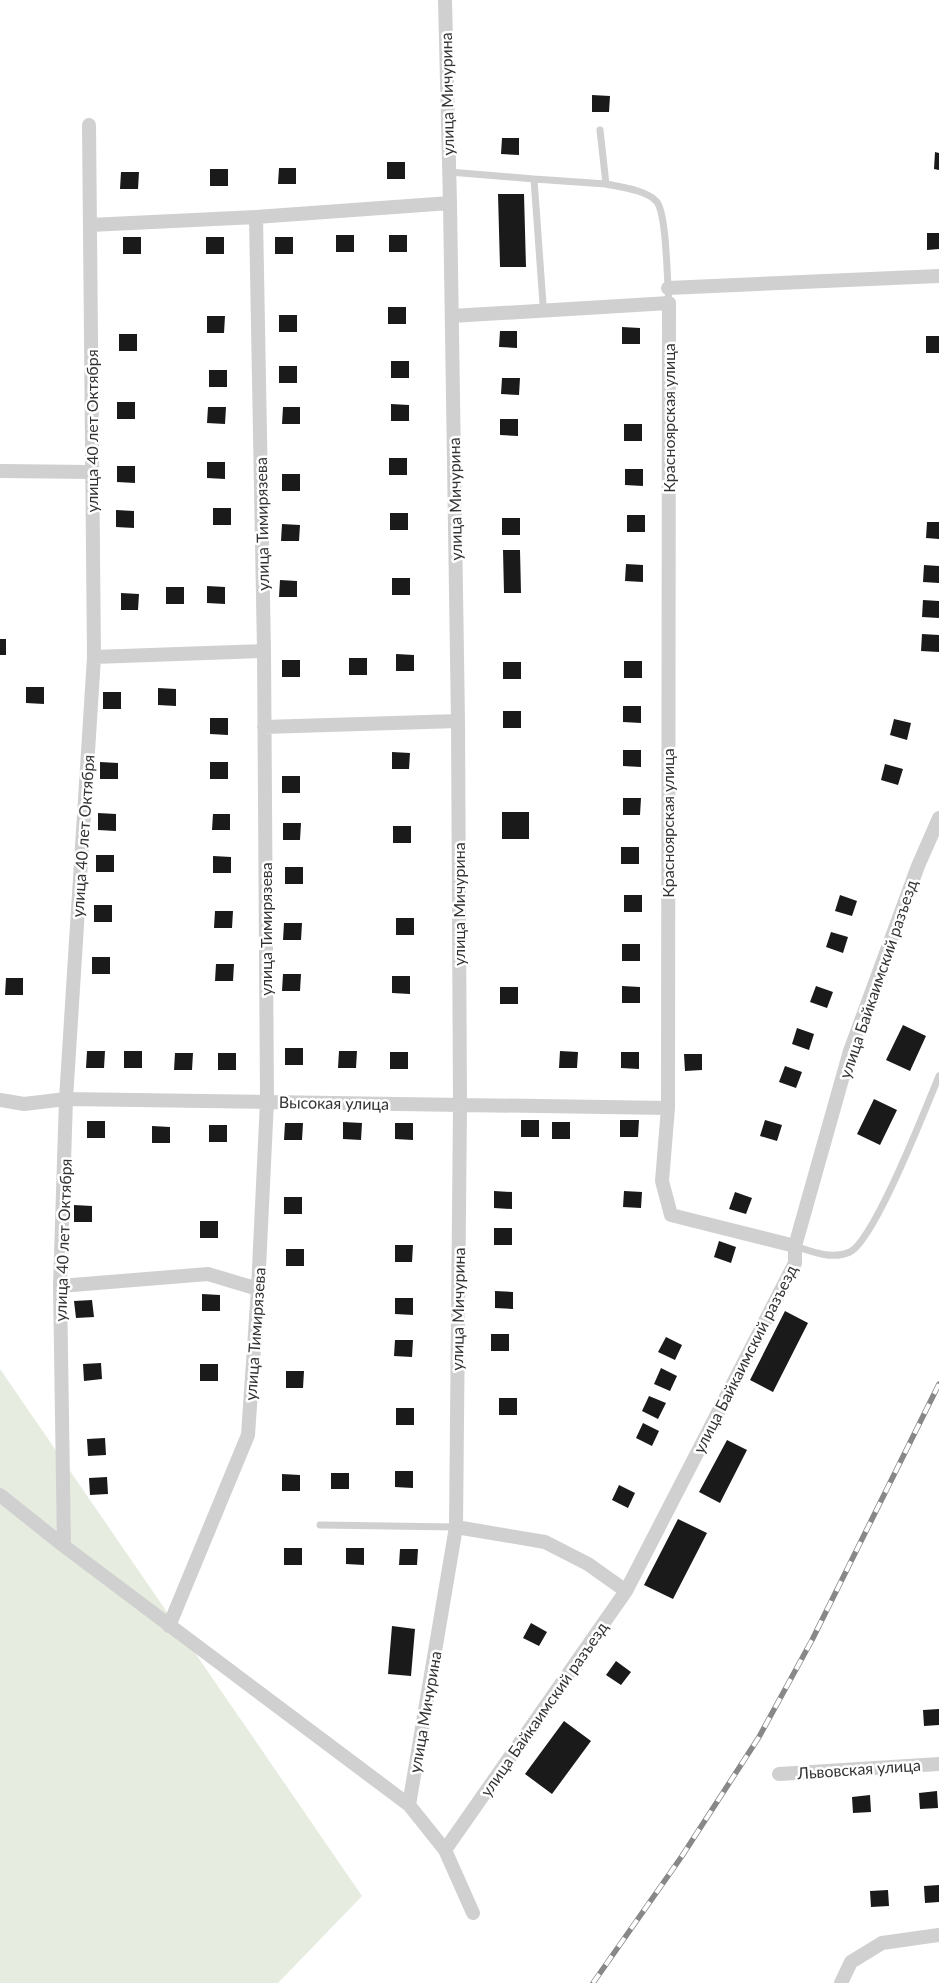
<svg xmlns="http://www.w3.org/2000/svg" width="939" height="1983" font-family="Lato,sans-serif">
<style>
.green{fill:#e6ecdf}
.building{fill:#1a1a1a}
.lines{fill:none;stroke-linecap:round;stroke-linejoin:round}
.service{stroke:#d0d0d0;stroke-width:7}
.minor{stroke:#d0d0d0;stroke-width:14}
.rail-casing{stroke:#888;stroke-width:5.5}
.rail{stroke:#fff;stroke-width:4;stroke-dasharray:11;stroke-linecap:butt}
.labels{text-anchor:middle;stroke-width:5;stroke-linejoin:round;paint-order:stroke}
.street-label{font-size:16px;fill:#333;stroke:#fff}
</style>
<rect width="100%" height="100%" fill="#fff"/>
<!-- green -->
<path class="green" d="M 0,1369 L 362,1896 L 278,1983 L 0,1983 Z"/>
<!-- building -->
<path class="building" d="M 592,95 L 610,96 L 609,112 L 592,112 Z
M 502,138 L 519,138 L 519,155 L 501,154 Z
M 935,152 L 939,153 L 939,170 L 934,169 Z
M 387,162 L 405,162 L 405,179 L 387,179 Z
M 279,168 L 296,168 L 296,184 L 278,184 Z
M 210,169 L 228,169 L 228,186 L 210,186 Z
M 121,172 L 139,172 L 138,189 L 120,189 Z
M 498,194 L 524,194 L 526,267 L 500,267 Z
M 927,233 L 939,233 L 939,249 L 927,250 Z
M 336,235 L 354,235 L 354,252 L 336,252 Z
M 389,235 L 407,235 L 407,252 L 389,252 Z
M 123,237 L 141,237 L 141,254 L 123,254 Z
M 206,237 L 224,237 L 224,254 L 206,254 Z
M 275,237 L 293,237 L 293,254 L 275,254 Z
M 388,307 L 406,307 L 406,324 L 388,324 Z
M 279,315 L 297,315 L 297,332 L 279,332 Z
M 207,316 L 225,316 L 224,333 L 207,333 Z
M 622,327 L 640,328 L 640,344 L 622,344 Z
M 500,331 L 517,331 L 517,348 L 499,347 Z
M 119,334 L 137,334 L 137,351 L 119,351 Z
M 926,336 L 939,336 L 939,353 L 926,353 Z
M 391,361 L 409,361 L 409,378 L 391,378 Z
M 279,366 L 297,366 L 297,383 L 279,383 Z
M 209,370 L 227,370 L 227,387 L 209,387 Z
M 502,378 L 520,378 L 519,395 L 501,394 Z
M 117,402 L 135,402 L 135,419 L 117,419 Z
M 391,404 L 409,405 L 409,421 L 391,421 Z
M 208,407 L 226,407 L 225,424 L 207,423 Z
M 283,407 L 300,407 L 300,424 L 282,424 Z
M 500,419 L 518,419 L 518,436 L 500,435 Z
M 624,424 L 642,424 L 642,441 L 624,441 Z
M 389,458 L 407,458 L 407,475 L 389,475 Z
M 207,462 L 225,462 L 225,479 L 207,478 Z
M 117,466 L 135,466 L 135,483 L 117,482 Z
M 625,469 L 643,469 L 643,486 L 625,485 Z
M 282,474 L 300,474 L 300,491 L 282,491 Z
M 213,508 L 231,508 L 231,525 L 213,525 Z
M 116,510 L 134,511 L 134,528 L 116,527 Z
M 390,513 L 408,513 L 408,530 L 390,530 Z
M 627,515 L 645,515 L 645,532 L 627,532 Z
M 502,518 L 520,518 L 520,535 L 502,535 Z
M 927,522 L 939,522 L 939,539 L 926,538 Z
M 282,524 L 300,525 L 299,541 L 281,541 Z
M 503,550 L 520,550 L 521,593 L 504,593 Z
M 626,564 L 643,565 L 643,582 L 625,581 Z
M 924,565 L 939,566 L 939,583 L 923,582 Z
M 392,578 L 410,578 L 410,595 L 392,595 Z
M 280,580 L 297,581 L 297,597 L 279,597 Z
M 207,586 L 225,587 L 225,604 L 207,603 Z
M 166,587 L 184,587 L 184,604 L 166,604 Z
M 121,593 L 139,594 L 138,610 L 121,610 Z
M 923,600 L 939,601 L 939,618 L 922,617 Z
M 922,634 L 939,635 L 939,652 L 921,651 Z
M 0,639 L 6,639 L 6,655 L 0,655 Z
M 396,654 L 414,655 L 414,671 L 396,671 Z
M 349,658 L 367,658 L 367,675 L 349,675 Z
M 282,660 L 300,660 L 300,677 L 282,677 Z
M 624,661 L 642,661 L 642,678 L 624,678 Z
M 503,662 L 521,662 L 521,679 L 503,679 Z
M 26,687 L 44,687 L 44,704 L 26,703 Z
M 158,688 L 176,689 L 176,706 L 158,705 Z
M 103,692 L 121,692 L 121,709 L 103,709 Z
M 623,706 L 641,706 L 641,723 L 623,722 Z
M 503,711 L 521,711 L 521,728 L 503,728 Z
M 210,718 L 228,718 L 228,735 L 210,734 Z
M 894,719 L 911,723 L 907,740 L 890,735 Z
M 623,750 L 641,750 L 641,767 L 623,766 Z
M 392,752 L 410,753 L 409,769 L 392,769 Z
M 100,762 L 118,763 L 118,779 L 100,779 Z
M 210,762 L 228,762 L 228,779 L 210,779 Z
M 885,764 L 903,769 L 898,785 L 881,780 Z
M 282,776 L 300,776 L 300,793 L 282,793 Z
M 623,798 L 641,798 L 640,815 L 623,815 Z
M 502,812 L 529,812 L 529,839 L 502,839 Z
M 98,813 L 116,814 L 116,831 L 98,830 Z
M 213,814 L 230,814 L 230,830 L 212,830 Z
M 283,823 L 301,823 L 300,840 L 283,840 Z
M 393,826 L 411,826 L 411,843 L 393,843 Z
M 621,847 L 639,847 L 639,864 L 621,864 Z
M 96,855 L 114,855 L 114,872 L 96,872 Z
M 213,856 L 231,857 L 231,873 L 213,873 Z
M 285,867 L 303,867 L 303,884 L 285,884 Z
M 624,895 L 642,895 L 642,912 L 624,912 Z
M 840,895 L 857,901 L 852,916 L 835,911 Z
M 94,905 L 112,905 L 112,922 L 94,922 Z
M 215,911 L 233,911 L 232,928 L 214,928 Z
M 396,918 L 414,918 L 414,935 L 396,935 Z
M 284,923 L 302,923 L 301,940 L 283,940 Z
M 831,932 L 848,937 L 843,953 L 826,947 Z
M 622,944 L 640,944 L 640,961 L 622,961 Z
M 92,957 L 110,957 L 110,974 L 92,974 Z
M 216,964 L 234,964 L 233,981 L 215,981 Z
M 283,974 L 301,974 L 300,991 L 282,991 Z
M 392,976 L 410,976 L 410,994 L 392,993 Z
M 6,978 L 23,978 L 23,995 L 5,995 Z
M 622,986 L 640,987 L 640,1003 L 622,1003 Z
M 816,986 L 833,992 L 827,1008 L 810,1002 Z
M 500,987 L 518,987 L 518,1004 L 500,1004 Z
M 903,1025 L 926,1036 L 910,1071 L 886,1060 Z
M 797,1028 L 814,1034 L 809,1050 L 792,1044 Z
M 285,1048 L 303,1048 L 303,1065 L 285,1065 Z
M 87,1051 L 105,1051 L 104,1068 L 86,1068 Z
M 124,1051 L 142,1051 L 142,1068 L 124,1068 Z
M 339,1051 L 357,1051 L 356,1068 L 338,1068 Z
M 560,1051 L 578,1052 L 577,1068 L 559,1068 Z
M 390,1052 L 408,1052 L 408,1069 L 390,1069 Z
M 621,1052 L 639,1052 L 639,1069 L 621,1068 Z
M 175,1053 L 193,1053 L 192,1070 L 174,1070 Z
M 218,1053 L 236,1053 L 236,1070 L 218,1070 Z
M 684,1054 L 702,1054 L 702,1070 L 685,1071 Z
M 785,1066 L 802,1072 L 796,1088 L 779,1082 Z
M 874,1099 L 897,1110 L 880,1145 L 857,1134 Z
M 521,1120 L 539,1120 L 539,1137 L 521,1137 Z
M 620,1120 L 639,1120 L 638,1137 L 620,1137 Z
M 765,1120 L 782,1125 L 777,1141 L 760,1136 Z
M 87,1121 L 105,1121 L 105,1138 L 87,1138 Z
M 343,1122 L 362,1123 L 361,1140 L 343,1139 Z
M 552,1122 L 570,1122 L 570,1139 L 552,1139 Z
M 285,1123 L 303,1123 L 302,1140 L 284,1140 Z
M 395,1123 L 413,1123 L 413,1140 L 395,1139 Z
M 209,1125 L 227,1125 L 227,1142 L 209,1142 Z
M 152,1126 L 170,1127 L 170,1143 L 152,1143 Z
M 494,1191 L 512,1192 L 512,1209 L 494,1208 Z
M 624,1191 L 642,1192 L 641,1208 L 623,1207 Z
M 735,1192 L 752,1198 L 746,1214 L 729,1209 Z
M 284,1197 L 302,1197 L 302,1214 L 284,1214 Z
M 74,1205 L 92,1206 L 92,1222 L 74,1222 Z
M 200,1221 L 218,1221 L 218,1238 L 200,1238 Z
M 494,1228 L 512,1228 L 512,1245 L 494,1245 Z
M 719,1241 L 736,1247 L 731,1263 L 714,1257 Z
M 395,1245 L 413,1245 L 412,1262 L 395,1262 Z
M 286,1249 L 304,1249 L 304,1266 L 286,1266 Z
M 495,1291 L 513,1292 L 513,1309 L 495,1308 Z
M 202,1294 L 220,1295 L 220,1311 L 202,1311 Z
M 395,1298 L 413,1298 L 413,1315 L 395,1314 Z
M 92,1300 L 94,1317 L 76,1318 L 74,1301 Z
M 785,1311 L 808,1323 L 773,1392 L 750,1380 Z
M 491,1334 L 509,1334 L 509,1351 L 491,1351 Z
M 666,1337 L 682,1345 L 675,1360 L 658,1352 Z
M 395,1340 L 413,1340 L 412,1357 L 394,1356 Z
M 101,1363 L 102,1379 L 84,1381 L 83,1364 Z
M 200,1364 L 218,1364 L 218,1381 L 200,1381 Z
M 661,1368 L 677,1376 L 670,1391 L 654,1384 Z
M 286,1371 L 304,1371 L 303,1388 L 286,1388 Z
M 649,1396 L 666,1403 L 658,1419 L 642,1411 Z
M 499,1398 L 517,1398 L 517,1415 L 499,1415 Z
M 396,1408 L 414,1408 L 414,1425 L 396,1425 Z
M 643,1423 L 659,1431 L 652,1446 L 636,1438 Z
M 105,1438 L 106,1455 L 88,1456 L 87,1439 Z
M 727,1440 L 747,1450 L 720,1503 L 699,1492 Z
M 395,1471 L 413,1471 L 413,1488 L 395,1487 Z
M 331,1473 L 349,1473 L 349,1489 L 331,1489 Z
M 282,1474 L 300,1475 L 300,1491 L 282,1491 Z
M 107,1477 L 108,1494 L 90,1495 L 89,1478 Z
M 619,1485 L 635,1493 L 628,1508 L 612,1500 Z
M 678,1519 L 707,1533 L 673,1599 L 644,1585 Z
M 284,1548 L 302,1548 L 302,1565 L 284,1565 Z
M 346,1548 L 364,1548 L 364,1565 L 346,1564 Z
M 400,1549 L 418,1549 L 417,1565 L 399,1565 Z
M 531,1623 L 547,1632 L 539,1646 L 523,1638 Z
M 392,1626 L 415,1629 L 411,1676 L 388,1674 Z
M 616,1661 L 631,1672 L 621,1685 L 606,1675 Z
M 939,1709 L 939,1725 L 924,1726 L 923,1710 Z
M 564,1721 L 591,1741 L 552,1794 L 525,1774 Z
M 937,1791 L 938,1808 L 920,1809 L 919,1793 Z
M 870,1795 L 871,1812 L 853,1813 L 852,1797 Z
M 939,1885 L 939,1902 L 925,1903 L 924,1886 Z
M 888,1890 L 889,1906 L 871,1907 L 870,1891 Z"/>
<g class="lines">
<!-- service -->
<path class="service" d="M 449,172 L 534,179
M 606,184 C 620,187 647,190 657,202 C 667,216 667,283 669,303
M 543,304 L 534,179 L 606,184 L 600,130
M 795,1246 C 812,1252 832,1260 850,1252 C 875,1239 926,1107 939,1076
M 320,1525 L 456,1527"/>
<!-- minor -->
<path class="minor" d="M 90,225 L 256,217 L 450,203
M 668,288 L 939,276
M 452,316 L 669,303 L 668,1108 L 662,1181 L 671,1215 L 795,1246
M 0,471 L 92,472
M 94,657 L 264,651
M 264,727 L 458,721
M 0,1100 L 24,1104 L 66,1099 L 668,1108
M 60,1286 L 208,1274 L 258,1289
M 0,1495 L 64,1546 L 409,1805 L 445,1850 L 473,1913
M 456,1527 L 545,1542 L 588,1564 L 626,1591
M 64,1546 L 60,1286 L 66,1099 L 94,657 L 89,125
M 169,1626 L 248,1435 L 258,1289 L 267,1101 L 264,651 L 256,217
M 779,1774 L 939,1764
M 409,1805 L 456,1527 L 460,1106 L 458,721 L 450,203 L 445,0
M 445,1850 L 626,1591 L 795,1263 L 795,1246 L 850,1051 L 918,866 L 939,818
M 841,1983 L 851,1962 L 882,1943 L 939,1935"/>
<defs>
<path id="rail" d="M 593,1983 L 682,1856 L 759,1737 L 812,1640 L 939,1384"/>
</defs>
<!-- rail casing -->
<use href="#rail" class="rail-casing"/>
<!-- rail -->
<use href="#rail" class="rail"/>
</g>
<g class="labels">
<!-- street labels -->
<g class="street-label">
<text transform="translate(447 94) rotate(-91)" y="6">улица Мичурина</text>
<text transform="translate(669 418) rotate(-90)" y="6">Красноярская улица</text>
<text transform="translate(92 431) rotate(-90)" y="6">улица 40 лет Октября</text>
<text transform="translate(455 499) rotate(-91)" y="6">улица Мичурина</text>
<text transform="translate(262 524) rotate(-91)" y="6">улица Тимирязева</text>
<text transform="translate(668 823) rotate(-90)" y="6">Красноярская улица</text>
<text transform="translate(83 836) rotate(-86)" y="6">улица 40 лет Октября</text>
<text transform="translate(459 904) rotate(-90)" y="6">улица Мичурина</text>
<text transform="translate(266 929) rotate(-90)" y="6">улица Тимирязева</text>
<text transform="translate(878 979) rotate(-71)" y="6">улица Байкаимский разъезд</text>
<text transform="translate(334 1103) rotate(1)" y="6">Высокая улица</text>
<text transform="translate(63 1240) rotate(-88)" y="6">улица 40 лет Октября</text>
<text transform="translate(458 1309) rotate(-89)" y="6">улица Мичурина</text>
<text transform="translate(255 1334) rotate(-86)" y="6">улица Тимирязева</text>
<text transform="translate(745 1359) rotate(-63)" y="6">улица Байкаимский разъезд</text>
<text transform="translate(544 1709) rotate(-55)" y="6">улица Байкаимский разъезд</text>
<text transform="translate(425 1712) rotate(-80)" y="6">улица Мичурина</text>
<text transform="translate(859 1769) rotate(-4)" y="6">Львовская улица</text>
</g>
</g>
</svg>
